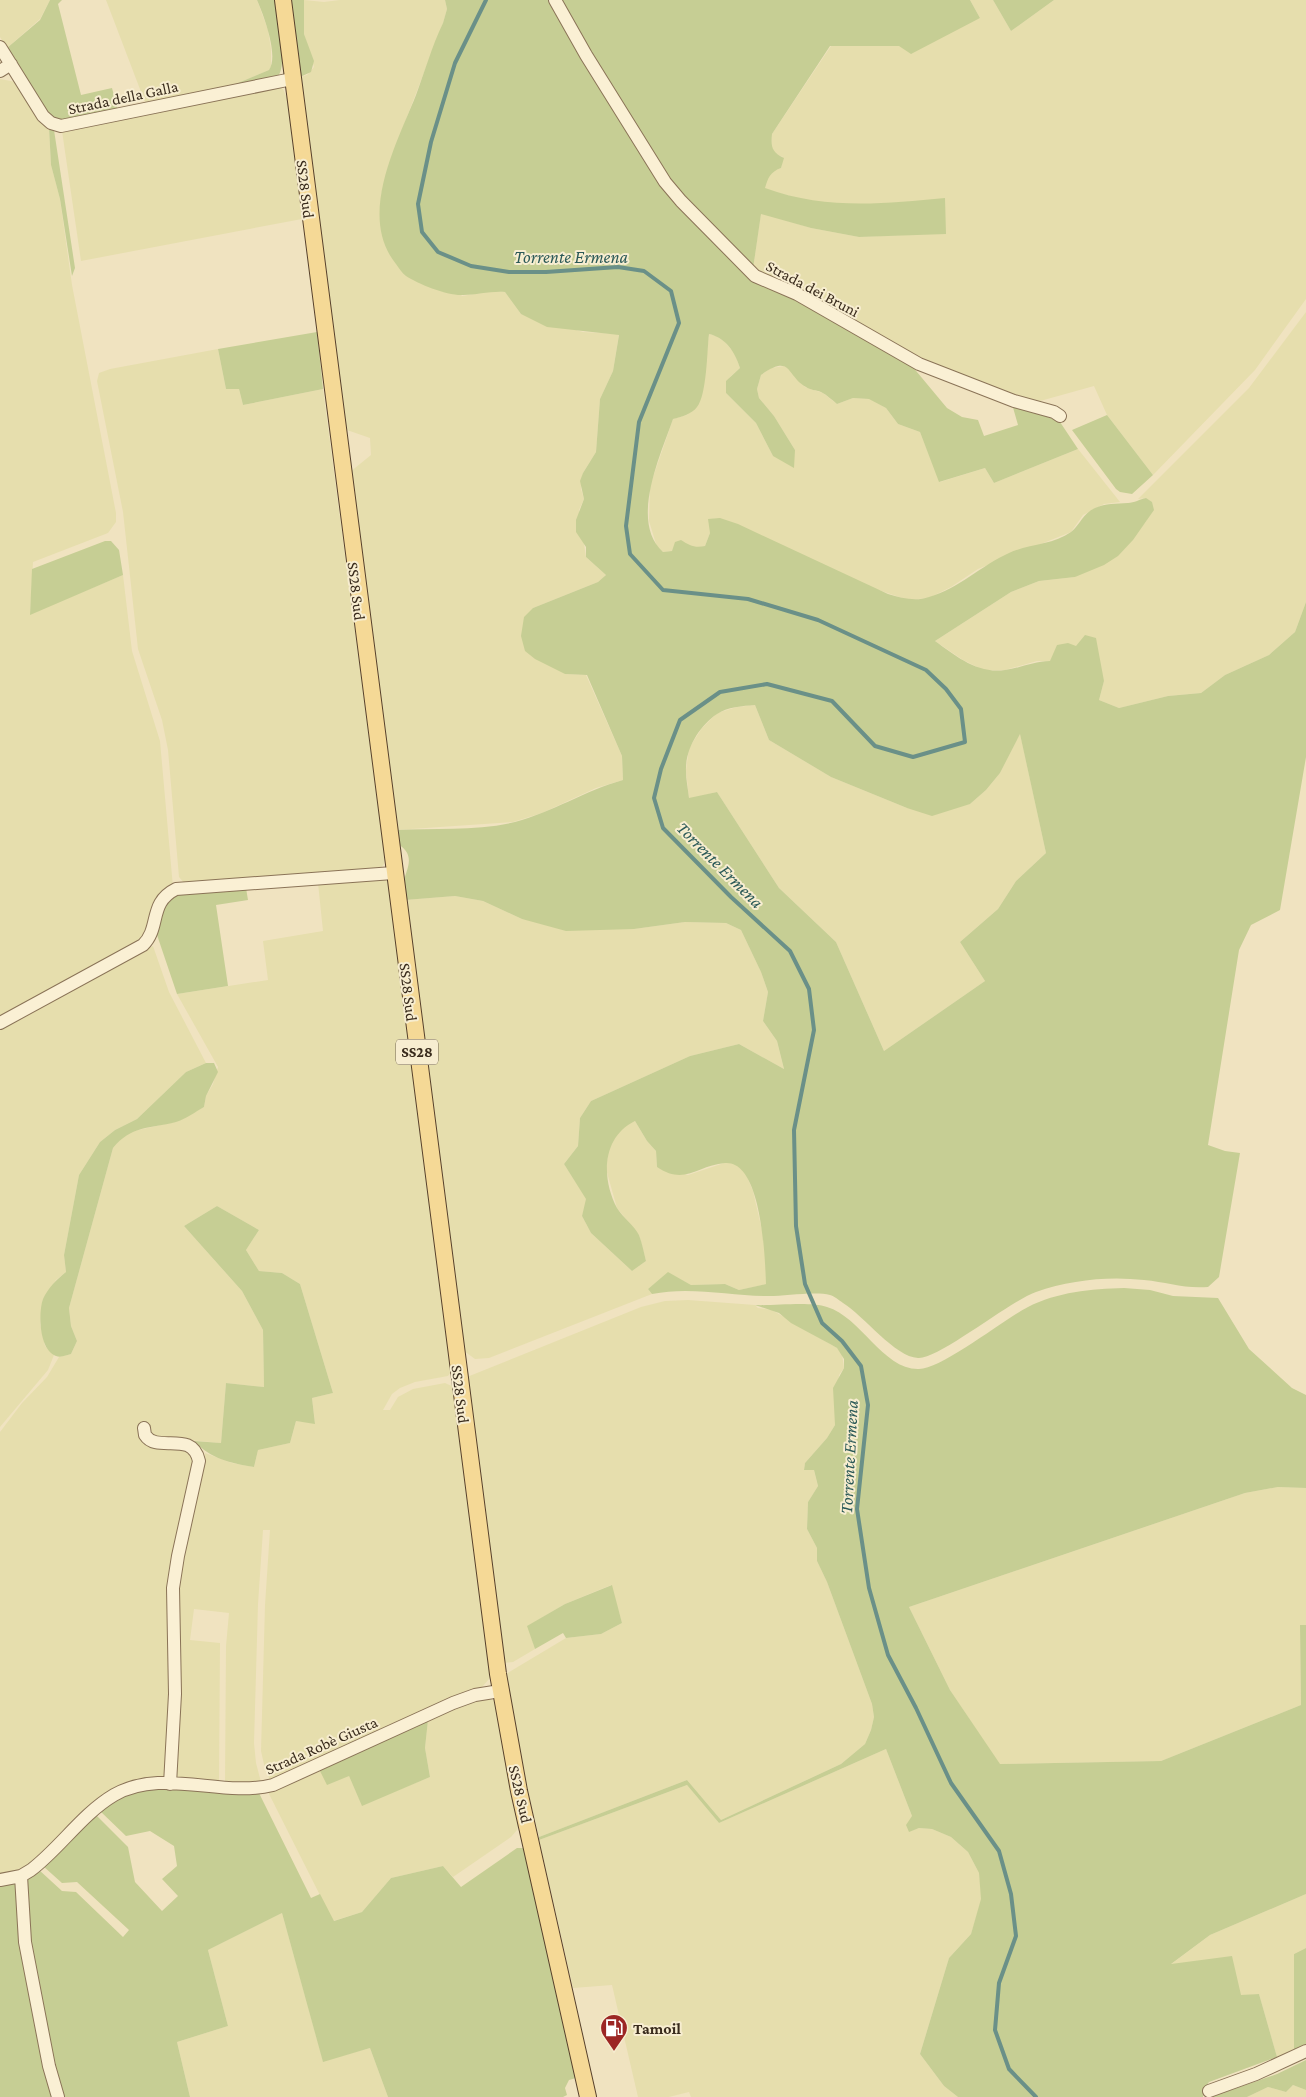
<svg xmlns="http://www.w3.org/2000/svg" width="1306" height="2097" font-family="'Crimson Pro',serif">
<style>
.farmland{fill:#e6dead}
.green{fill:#c6ce94;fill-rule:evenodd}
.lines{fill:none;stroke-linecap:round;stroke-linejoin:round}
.stream{stroke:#6a9088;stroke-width:4}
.minor-casing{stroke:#8a7357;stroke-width:14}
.major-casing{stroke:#57412c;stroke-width:18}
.minor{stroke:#faf0d4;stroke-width:12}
.major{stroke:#f5d996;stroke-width:16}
.labels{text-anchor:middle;stroke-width:4;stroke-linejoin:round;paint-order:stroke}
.shield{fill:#f7edd0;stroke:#726552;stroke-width:1}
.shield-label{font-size:15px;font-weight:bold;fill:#392b1c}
.street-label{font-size:16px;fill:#392b1c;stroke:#f7edd0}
.poi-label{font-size:16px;font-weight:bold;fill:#392b1c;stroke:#f7edd0;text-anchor:start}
.water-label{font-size:18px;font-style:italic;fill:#2b5957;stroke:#f7edd0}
</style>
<rect width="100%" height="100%" fill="#f0e3c0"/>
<!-- farmland -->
<path class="farmland" d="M 0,0 L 50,0 L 40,19 L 7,48 L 0,37 Z
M 106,0 L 257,0 L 268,30 L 271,49 L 271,67 L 269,70 L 233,85 L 146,105 Z
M 304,0 L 324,2 L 340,0 L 445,0 L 447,9 L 443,23 L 397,143 L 381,195 L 462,296 L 493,291 L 505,292 L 521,314 L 583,332 L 619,334 L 613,371 L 600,399 L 596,452 L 583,473 L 581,489 L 584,499 L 579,510 L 586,557 L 606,575 L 598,582 L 533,608 L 565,674 L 586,675 L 622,756 L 623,780 L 596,788 L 542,813 L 513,822 L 396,830 L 350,472 L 371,455 L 370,438 L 344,429 L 300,77 L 307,75 L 314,67 L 304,34 Z
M 970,0 L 993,0 L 1011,31 L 1054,0 L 1306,0 L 1306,299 L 1255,370 L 1153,475 L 1107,415 L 1094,386 L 1033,403 L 921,360 L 753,269 L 761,213 L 811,228 L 859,237 L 946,233 L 879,204 L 837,205 L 801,199 L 764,189 L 767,178 L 773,171 L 781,168 L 783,157 L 775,154 L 771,148 L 772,134 L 831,46 L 899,46 L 980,18 Z
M 0,79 L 16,82 L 49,128 L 51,165 L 60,199 L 72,285 L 116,513 L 116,522 L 108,533 L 33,562 L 30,614 L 123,575 L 132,651 L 160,741 L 173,887 L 142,940 L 0,1018 Z
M 279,87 L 283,89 L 287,98 L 302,219 L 81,261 L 62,131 Z
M 1306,312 L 1306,602 L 1295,632 L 1269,655 L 1225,675 L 1201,693 L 1168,696 L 1119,708 L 1099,700 L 1104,681 L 1076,646 L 1050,661 L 1037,661 L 1005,670 L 983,670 L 963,660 L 935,641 L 1011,592 L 1039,581 L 1075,577 L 1140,529 L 1147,520 L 1146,498 L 1138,499 L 1249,388 Z
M 709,334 L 716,336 L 725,342 L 735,354 L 740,368 L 730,377 L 726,393 L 756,423 L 773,456 L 795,450 L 774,416 L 759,398 L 757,389 L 761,375 L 771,368 L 784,366 L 791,370 L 805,387 L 823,393 L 837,404 L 853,398 L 870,399 L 886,408 L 898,424 L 920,432 L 940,482 L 985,468 L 994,483 L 1078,449 L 1120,502 L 1104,504 L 1083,515 L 1071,532 L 978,569 L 951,587 L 929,598 L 908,600 L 710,533 L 705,546 L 697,548 L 689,546 L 681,541 L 672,551 L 663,552 L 657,547 L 649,521 L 650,486 L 673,419 L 687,415 L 703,390 Z
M 218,349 L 226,389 L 239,389 L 243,405 L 323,389 L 385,857 L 384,864 L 380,869 L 185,884 L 179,877 L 168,750 L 162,720 L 138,649 L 123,512 L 97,381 L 99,373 L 110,369 Z
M 755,705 L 769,740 L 831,777 L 907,808 L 970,804 L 986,790 L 1000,773 L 1020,733 L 1046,853 L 1016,881 L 998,909 L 960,942 L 985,981 L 884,1051 L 836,942 L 779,888 L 717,792 L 689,799 L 686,770 L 689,748 L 702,728 L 717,713 L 737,707 Z
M 381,878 L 388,881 L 452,1370 L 448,1376 L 415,1382 L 400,1388 L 392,1394 L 383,1410 L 390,1410 L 398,1397 L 413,1389 L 445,1383 L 454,1387 L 490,1678 L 482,1687 L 452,1699 L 277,1780 L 270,1780 L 265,1769 L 261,1751 L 265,1605 L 270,1530 L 263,1530 L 258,1604 L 254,1743 L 256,1763 L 261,1782 L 253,1784 L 225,1783 L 226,1646 L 229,1613 L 194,1609 L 190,1640 L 220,1643 L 219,1782 L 174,1780 L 178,1694 L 177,1585 L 180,1564 L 205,1453 L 232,1463 L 254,1467 L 258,1450 L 290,1443 L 296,1421 L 315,1423 L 312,1398 L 333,1393 L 300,1284 L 282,1273 L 259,1271 L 246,1250 L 259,1230 L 217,1206 L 184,1226 L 242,1291 L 263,1330 L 264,1387 L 226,1383 L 221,1443 L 155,1437 L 151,1434 L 149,1428 L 138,1427 L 141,1438 L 147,1444 L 186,1449 L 192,1454 L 195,1462 L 174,1557 L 169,1590 L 170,1694 L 167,1779 L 140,1781 L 114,1791 L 97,1802 L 30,1867 L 19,1873 L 0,1876 L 0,1432 L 22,1403 L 47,1377 L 59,1357 L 71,1354 L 77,1341 L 71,1326 L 69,1308 L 113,1148 L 124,1135 L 134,1131 L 178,1121 L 204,1107 L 206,1096 L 213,1084 L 218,1067 L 177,994 L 268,980 L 263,941 L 323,931 L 318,883 Z
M 455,896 L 483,901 L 522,919 L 634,929 L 685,922 L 726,923 L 741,930 L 761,972 L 768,992 L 763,1021 L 777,1041 L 784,1069 L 739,1044 L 690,1056 L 591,1101 L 580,1118 L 578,1146 L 564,1164 L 587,1199 L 582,1216 L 591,1233 L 632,1271 L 646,1261 L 639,1235 L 617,1208 L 606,1169 L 609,1146 L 622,1127 L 635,1121 L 647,1141 L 656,1151 L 657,1167 L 688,1175 L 724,1163 L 735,1163 L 745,1172 L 753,1191 L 764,1239 L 767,1284 L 739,1290 L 725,1284 L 691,1285 L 668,1273 L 648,1289 L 652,1294 L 489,1358 L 475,1359 L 464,1351 L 405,900 Z
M 153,946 L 169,992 L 206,1063 L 186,1072 L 137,1119 L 115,1130 L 100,1142 L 79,1175 L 64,1255 L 66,1272 L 56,1280 L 43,1299 L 40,1324 L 45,1346 L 54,1355 L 48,1370 L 0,1427 L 0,1028 L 17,1015 Z
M 688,1300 L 755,1305 L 758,1308 L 772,1310 L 837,1348 L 842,1354 L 844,1368 L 839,1375 L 835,1425 L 827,1438 L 805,1463 L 804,1470 L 814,1470 L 818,1486 L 808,1502 L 807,1529 L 817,1548 L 817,1561 L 827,1582 L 872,1704 L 874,1717 L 871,1730 L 865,1744 L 841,1764 L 721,1820 L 687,1780 L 539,1837 L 522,1767 L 506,1674 L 566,1638 L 601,1634 L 622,1623 L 611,1585 L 565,1604 L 528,1626 L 535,1649 L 513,1662 L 504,1663 L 467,1377 L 641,1307 L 665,1301 Z
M 1278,1487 L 1306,1488 L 1306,1625 L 1300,1626 L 1301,1705 L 1161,1761 L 999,1764 L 950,1690 L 909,1607 L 1245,1493 Z
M 478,1699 L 495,1700 L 519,1824 L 517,1830 L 511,1837 L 453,1877 L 443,1866 L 391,1878 L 362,1912 L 333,1921 L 267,1790 L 319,1769 L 349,1776 L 362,1805 L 430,1777 L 425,1748 L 428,1720 Z
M 886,1749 L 912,1816 L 910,1831 L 919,1828 L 932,1829 L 951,1837 L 968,1852 L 979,1873 L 982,1899 L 971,1934 L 949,1958 L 920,2054 L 944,2086 L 958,2097 L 691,2097 L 689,2092 L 669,2097 L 638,2097 L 612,1985 L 573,1988 L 539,1840 L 687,1785 L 719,1823 Z
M 1306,1894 L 1306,1948 L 1294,1954 L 1294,2050 L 1277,2057 L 1259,1994 L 1241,1996 L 1170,1965 L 1210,1935 Z
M 282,1913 L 323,2061 L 370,2048 L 388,2097 L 190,2097 L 177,2042 L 228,2026 L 208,1950 Z
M 1293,2085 L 1306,2090 L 1306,2097 L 1247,2097 L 1268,2087 L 1286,2092 Z"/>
<!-- green -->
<path class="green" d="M 50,0 L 62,0 L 58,4 L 81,95 L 112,88 L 118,111 L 64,122 L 50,116 L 7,48 L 40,20 Z
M 257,0 L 275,0 C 277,17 288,64 278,76 L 233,85 L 269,70 C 279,56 264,16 257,0 Z
M 291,0 L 304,0 L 304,34 L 314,61 L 311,72 L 300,77 Z
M 445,0 L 551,0 L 646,159 L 775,289 L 912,366 L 947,408 L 962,417 L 978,420 L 984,436 L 1018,425 L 1012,404 L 1058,419 L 1078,449 L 994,483 L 985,468 L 939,482 L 920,432 L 898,424 L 886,408 L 869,399 L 853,398 L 837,404 C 832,400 827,395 821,392 C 816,390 810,390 806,387 C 786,376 792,353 761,375 L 757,389 L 759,398 L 774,416 L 795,450 L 794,468 L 773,456 L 756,423 L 726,393 L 726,381 L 740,368 C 735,352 726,338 709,334 C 707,350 707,395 697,407 C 692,414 681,417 673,419 C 661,454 629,522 663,552 L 672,551 L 675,542 L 681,540 C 690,546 695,548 705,546 L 710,533 L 708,519 L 720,518 L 738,524 L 888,594 C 902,598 915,602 929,597 C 958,589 982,565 1009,553 C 1028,544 1053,545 1071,532 C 1080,525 1083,513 1095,508 C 1106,503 1116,504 1128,503 C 1134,503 1140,499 1146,498 L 1152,502 L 1154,510 L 1133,540 L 1118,556 L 1104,565 L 1075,577 L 1039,581 L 1011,592 L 935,641 C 956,656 977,674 1005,670 C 1021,668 1034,661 1050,661 L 1057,645 L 1068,643 L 1076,646 L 1085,635 L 1096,638 L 1104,681 L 1099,700 L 1119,708 L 1168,696 L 1201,693 L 1225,675 L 1269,655 L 1295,632 L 1306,602 L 1306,757 L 1280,910 L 1251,925 L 1239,950 L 1208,1145 L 1225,1151 L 1240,1153 L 1219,1277 L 1208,1287 C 1184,1289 1167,1282 1144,1280 C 1108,1276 1070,1280 1036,1292 C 1008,1302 938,1360 918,1358 C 895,1357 864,1316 843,1303 C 839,1300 834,1296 830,1295 C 816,1291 785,1296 769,1296 C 731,1296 690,1286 652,1294 L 648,1289 L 668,1272 L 691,1285 L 725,1284 L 739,1290 L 766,1284 C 765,1258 762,1160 725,1163 C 698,1165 685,1186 657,1167 L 656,1151 L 647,1141 L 635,1121 C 602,1137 601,1178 617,1208 C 623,1218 634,1225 639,1235 C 642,1243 644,1253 646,1261 L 632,1271 L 591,1233 L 582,1216 L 586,1199 L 564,1164 L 578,1146 L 580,1118 L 591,1101 L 690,1056 L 739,1044 L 784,1069 L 777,1041 L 763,1021 L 768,992 L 761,972 L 741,930 L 726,923 L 685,922 L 634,929 L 566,931 L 522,919 L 483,901 L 455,896 L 405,900 C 404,895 402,889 403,884 C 406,869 417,856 398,844 L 396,830 C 434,828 478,831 515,822 C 553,812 584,791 623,780 L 622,756 L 587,675 L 565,674 L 535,659 L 525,651 L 521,636 L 524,617 L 533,608 L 598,582 L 606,575 L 586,557 L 586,547 L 576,532 L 576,520 L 584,499 L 580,481 L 583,473 L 596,452 L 600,399 L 613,371 L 619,335 L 547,327 L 521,314 L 505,292 C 490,291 477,295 463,295 C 448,296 418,284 406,276 C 402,273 399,268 396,264 C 357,216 397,143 416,95 C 425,71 432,46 443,23 L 447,9 ZM 755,705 L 769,740 L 831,777 L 907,808 L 932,816 L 970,804 L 986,790 L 1000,773 L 1020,734 L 1046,853 L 1016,881 L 998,909 L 960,942 L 985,981 L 884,1051 L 836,942 L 779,888 L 717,792 L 689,798 C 688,789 686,780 686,771 C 685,750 699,726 717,714 C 727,707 743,706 755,705 Z
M 561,0 L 970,0 L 980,18 L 911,54 L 899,46 L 830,46 L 772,134 C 771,146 771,152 784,158 L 781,168 C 770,172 768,178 765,188 C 825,210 882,204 945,198 L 946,234 L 859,237 L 811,228 L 761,214 L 753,269 L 684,199 L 658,165 Z
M 993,0 L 1054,0 L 1011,31 Z
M 49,128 L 54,130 L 75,268 L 72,276 L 60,199 L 51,165 Z
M 317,332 L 323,389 L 243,405 L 239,389 L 226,389 L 218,349 Z
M 1107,415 L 1153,475 L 1132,494 L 1120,492 L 1116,489 L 1072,430 Z
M 105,541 L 111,541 L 119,550 L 123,575 L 30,615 L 32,569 Z
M 246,888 L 248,900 L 216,905 L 228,986 L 177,994 L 156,932 L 162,907 L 179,893 Z
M 206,1063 L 214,1063 L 218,1072 L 206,1096 L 204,1107 C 195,1112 186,1119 176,1122 C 149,1129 132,1125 113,1148 L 69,1308 L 71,1326 L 77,1341 L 71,1354 C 67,1355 61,1358 56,1356 C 39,1350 38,1313 43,1299 C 48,1288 57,1279 66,1272 L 64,1255 L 79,1175 L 100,1142 L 115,1130 L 137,1119 L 186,1072 Z
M 217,1206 L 259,1230 L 246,1250 L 259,1271 L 282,1273 L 300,1284 L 333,1393 L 312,1398 L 315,1424 L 296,1421 L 290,1443 L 258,1450 L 254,1467 C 230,1463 211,1459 194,1441 L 221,1443 L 226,1383 L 264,1387 L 263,1330 L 242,1291 L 184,1226 Z
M 1124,1288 L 1150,1290 L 1173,1296 L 1218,1298 L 1249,1349 L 1292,1388 L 1306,1395 L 1306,1488 L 1278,1487 L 1245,1493 L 909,1607 L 950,1690 L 1000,1764 L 1161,1761 L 1301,1705 L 1300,1625 L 1306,1625 L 1306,1894 L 1210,1935 L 1171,1964 L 1232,1956 L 1241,1995 L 1259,1994 L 1277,2057 L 1209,2082 L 1204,2089 L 1203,2097 L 958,2097 L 944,2086 L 920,2054 L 949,1958 L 971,1934 L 981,1899 L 979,1873 L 968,1852 L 951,1837 L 932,1829 L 919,1828 L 909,1832 L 906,1825 L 912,1816 L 886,1749 L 719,1823 L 687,1785 L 539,1840 L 539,1837 L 687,1780 L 721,1820 L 841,1764 L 865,1744 L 871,1730 L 874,1717 L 872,1704 L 827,1582 L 817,1561 L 817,1548 L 807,1529 L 808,1502 L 818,1486 L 814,1470 L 804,1470 L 805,1463 L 827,1438 L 835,1425 L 833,1388 L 844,1368 L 844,1359 L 837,1348 L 830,1344 L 791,1323 L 779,1313 L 755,1305 C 774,1306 810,1301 827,1307 C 861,1317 883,1370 919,1369 C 942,1369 1003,1320 1028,1307 C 1057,1292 1091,1289 1124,1288 Z
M 612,1585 L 622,1623 L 601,1634 L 566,1638 L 563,1633 L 535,1649 L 527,1626 L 565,1604 Z
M 428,1720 L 425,1748 L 430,1777 L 362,1806 L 349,1776 L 327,1785 L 319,1769 Z
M 151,1786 L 258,1791 L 311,1898 L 320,1894 L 334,1921 L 362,1912 L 391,1878 L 443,1866 L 461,1887 L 517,1848 L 525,1848 L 576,2078 L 569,2080 L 565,2088 L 567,2095 L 563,2097 L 388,2097 L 370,2048 L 323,2062 L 282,1913 L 208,1950 L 228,2026 L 177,2042 L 190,2097 L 63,2097 L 57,2081 L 29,1944 L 25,1879 L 38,1869 L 62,1891 L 76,1892 L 123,1937 L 129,1930 L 77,1882 L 62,1883 L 43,1866 L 95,1814 L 128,1847 L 135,1882 L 162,1911 L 178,1896 L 162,1879 L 177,1866 L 174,1846 L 150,1831 L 126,1836 L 99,1810 L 107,1803 Z
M 19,1882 L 53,2093 L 51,2097 L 0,2097 L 0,1884 Z
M 1306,1948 L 1306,2044 L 1294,2050 L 1294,1954 Z
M 1306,2060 L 1306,2090 L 1293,2085 L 1286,2092 L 1268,2087 L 1247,2097 L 1211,2097 L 1277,2074 Z"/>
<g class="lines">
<!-- stream -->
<path class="stream" d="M 486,0 L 455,63 L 431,142 L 418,204 L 422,232 L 438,252 L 471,266 L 509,272 L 546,272 L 618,267 L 644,271 L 671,291 L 679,323 L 639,422 L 626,526 L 630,554 L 663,590 L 748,599 L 818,620 L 926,670 L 946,689 L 961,709 L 965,742 L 913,757 L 875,746 L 832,701 L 767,684 L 720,692 L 680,720 L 661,769 L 654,798 L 663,828 L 731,897 L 790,951 L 809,989 L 814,1030 L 794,1130 L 796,1226 L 805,1284 L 822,1323 L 842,1341 L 861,1366 L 868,1405 L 857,1509 L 869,1588 L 888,1655 L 916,1708 L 951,1783 L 999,1851 L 1011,1894 L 1016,1936 L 999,1983 L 995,2030 L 1009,2069 L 1036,2097"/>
<defs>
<path id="minor" d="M 555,0 L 586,55 L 665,182 L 681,201 L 755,276 L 797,294 L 919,364 L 1014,401 L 1054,412 L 1060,416
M 0,47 L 43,116 L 51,123 L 61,126 L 292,79
M 0,71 L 11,64
M 0,1023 L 143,945 C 161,927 148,903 176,889 L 393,873
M 144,1428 L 145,1435 C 157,1454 192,1429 199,1461 L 178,1556 L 173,1588 L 175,1694 L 170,1784
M 21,1876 L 25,1942 L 49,2066 L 58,2097
M 0,1880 L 21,1876 L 31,1870 C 60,1848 82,1814 114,1795 C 163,1767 221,1798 273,1785 L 453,1703 L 475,1695 L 500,1691
M 1209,2091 L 1256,2074 L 1306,2051"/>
<path id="major" d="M 283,0 L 498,1674 L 519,1791 L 588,2097"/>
</defs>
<!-- minor casing -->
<use href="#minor" class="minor-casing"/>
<!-- major casing -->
<use href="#major" class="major-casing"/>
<!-- minor -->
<use href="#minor" class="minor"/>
<!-- major -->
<use href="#major" class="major"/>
</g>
<!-- icons -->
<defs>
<symbol id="fuel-pin" viewBox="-11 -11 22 30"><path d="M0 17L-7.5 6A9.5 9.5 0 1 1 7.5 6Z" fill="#9c2624" stroke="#f7edd0"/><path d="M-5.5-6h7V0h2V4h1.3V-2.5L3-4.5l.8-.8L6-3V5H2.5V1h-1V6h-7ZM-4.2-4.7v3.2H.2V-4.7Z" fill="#fff"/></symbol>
</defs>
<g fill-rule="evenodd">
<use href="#fuel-pin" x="598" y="2012" width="32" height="43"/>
</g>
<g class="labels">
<!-- shield labels -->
<rect class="shield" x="396" y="1039.5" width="42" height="25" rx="4"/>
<g class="shield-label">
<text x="417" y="1057">SS28</text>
</g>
<!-- street labels -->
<g class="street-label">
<text transform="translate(123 97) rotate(-12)" y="6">Strada della Galla</text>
<text transform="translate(306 189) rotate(83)" y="6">SS28 Sud</text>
<text transform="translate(813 288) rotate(28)" y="6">Strada dei Bruni</text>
<text transform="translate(357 591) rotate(83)" y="6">SS28 Sud</text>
<text transform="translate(409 992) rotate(83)" y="6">SS28 Sud</text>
<text transform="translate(461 1394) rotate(83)" y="6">SS28 Sud</text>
<text transform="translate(321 1745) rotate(-24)" y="6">Strada Robè Giusta</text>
<text transform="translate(521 1794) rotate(77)" y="6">SS28 Sud</text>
</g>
<!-- poi labels -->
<g class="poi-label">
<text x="633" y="2034">Tamoil</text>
</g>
<!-- water labels -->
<g class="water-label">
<text x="571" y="263">Torrente Ermena</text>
<text transform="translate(720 865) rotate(45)" y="6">Torrente Ermena</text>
<text transform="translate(849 1457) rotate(-87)" y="6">Torrente Ermena</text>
</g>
</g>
</svg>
